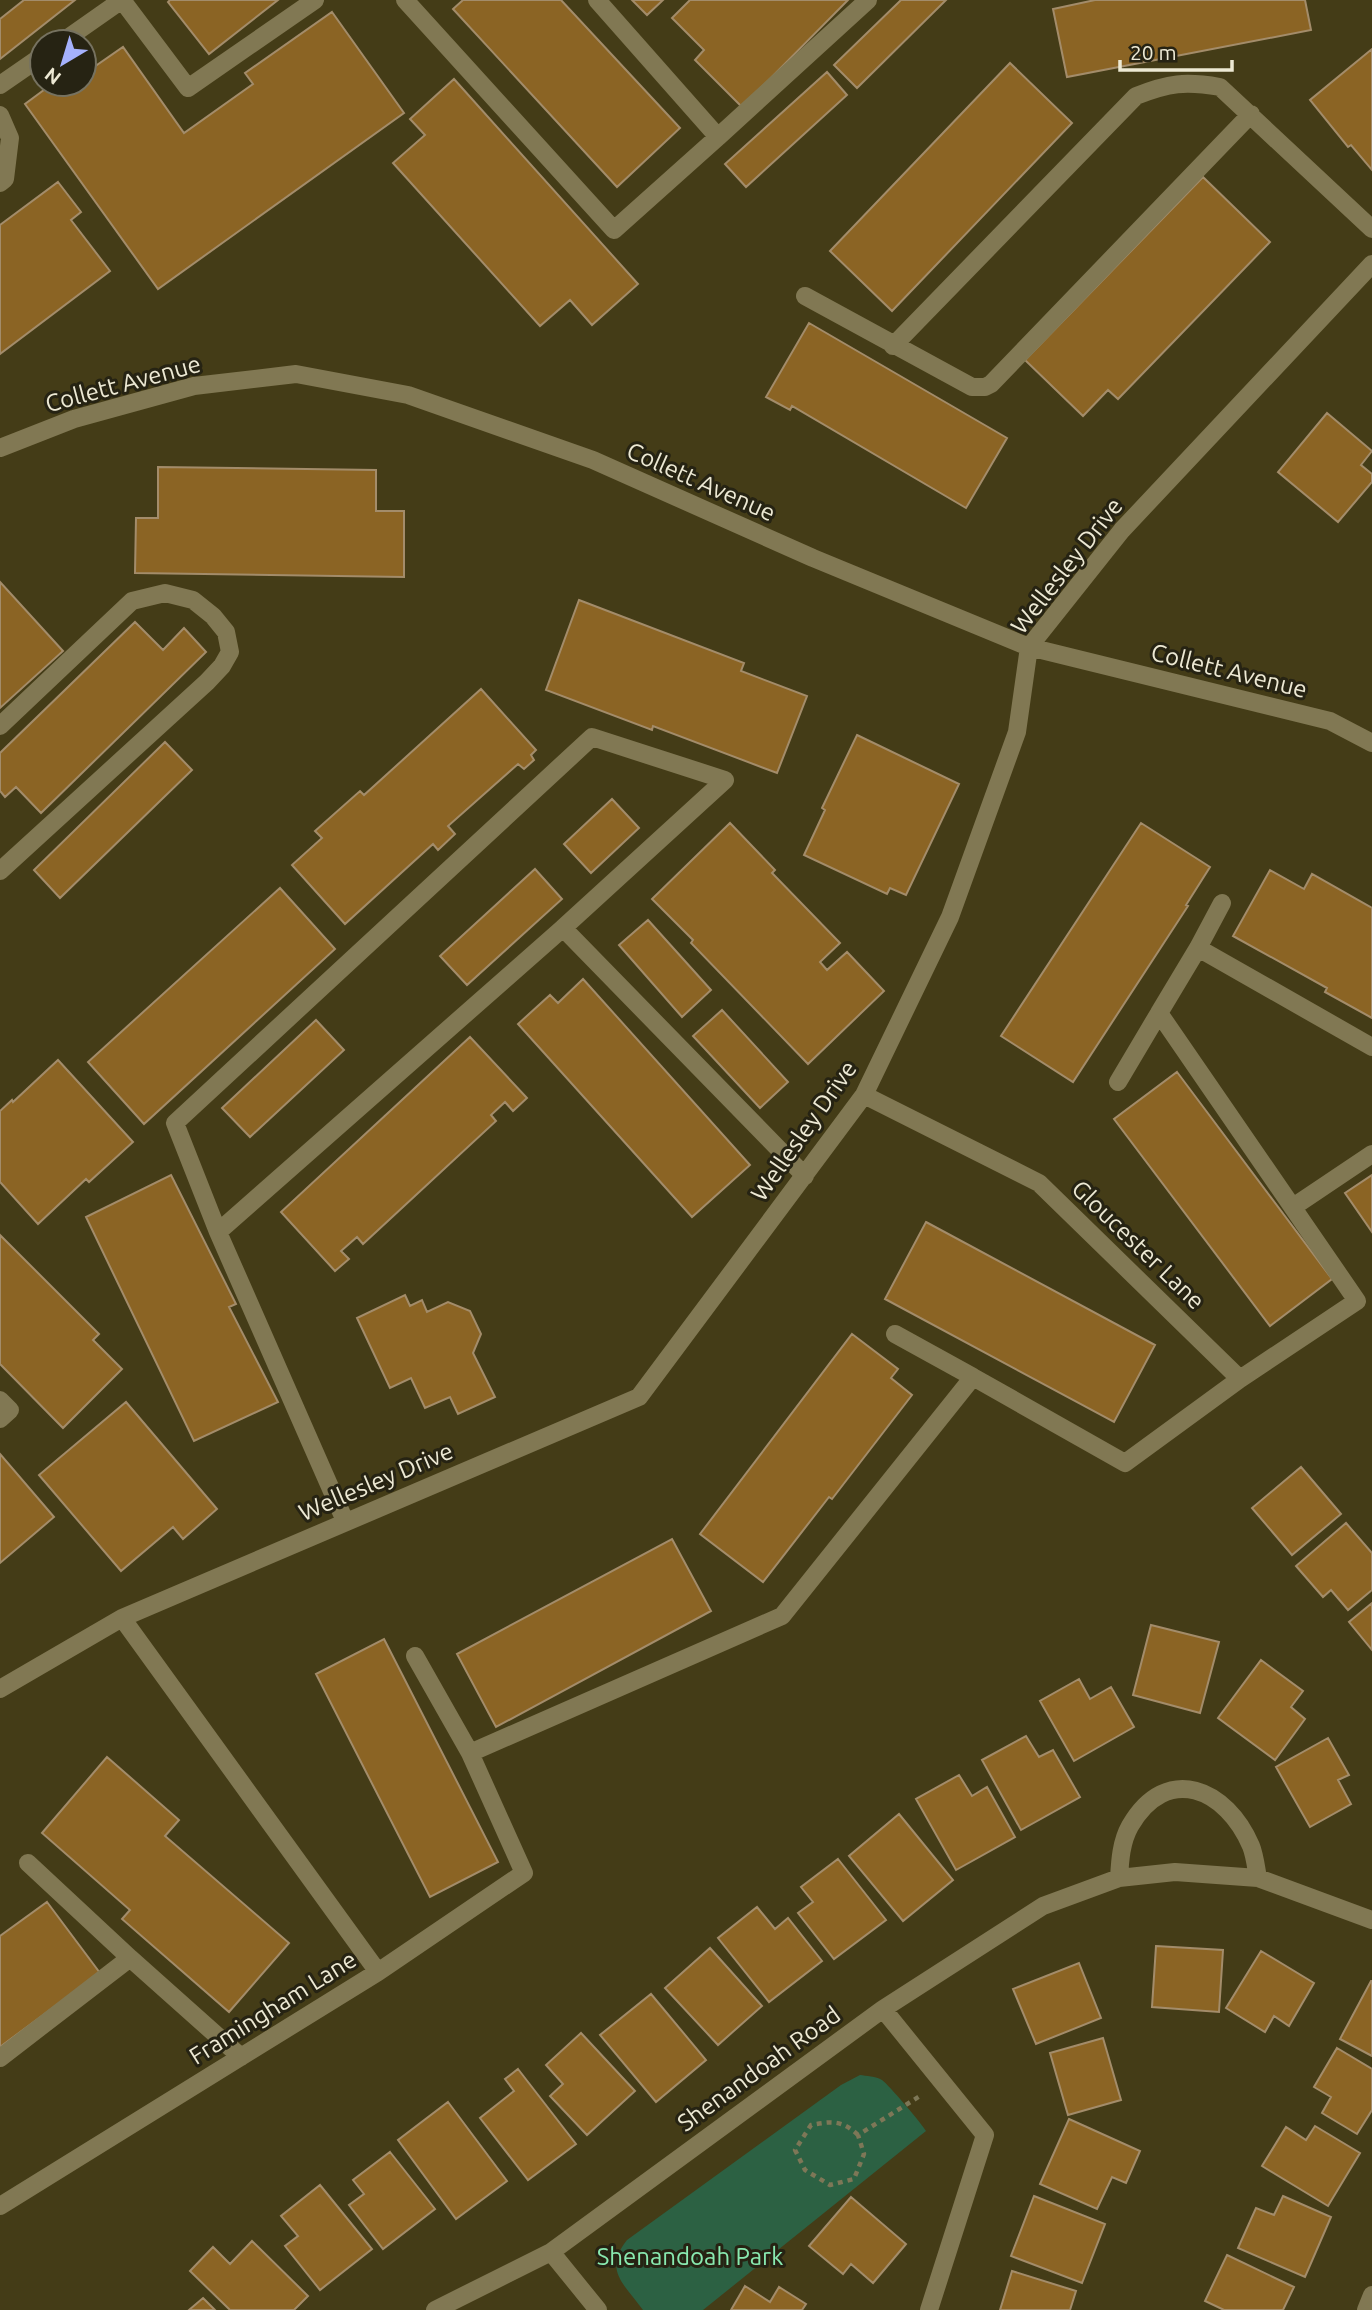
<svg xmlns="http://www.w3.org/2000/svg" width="1372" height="2310" font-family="Ubuntu,sans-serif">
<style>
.green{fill:#2c6143}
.building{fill:#8b6424;stroke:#a38c6a;stroke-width:2}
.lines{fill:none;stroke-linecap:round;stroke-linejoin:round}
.path{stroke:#7d7757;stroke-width:4.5;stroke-dasharray:5 5;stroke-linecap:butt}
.minor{stroke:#817853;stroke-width:18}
.labels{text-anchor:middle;stroke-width:6;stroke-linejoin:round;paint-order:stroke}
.street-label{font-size:24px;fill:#ede9d4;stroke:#262313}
.park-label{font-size:24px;fill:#89eab0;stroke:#262313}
</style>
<rect width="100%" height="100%" fill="#443c17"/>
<!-- green -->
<path class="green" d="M 860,2075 C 866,2076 876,2076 882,2080 C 888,2084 923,2125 926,2131 L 703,2310 L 643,2310 C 624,2284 603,2270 627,2240 L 841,2085 Z"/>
<!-- building -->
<path class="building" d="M 24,0 L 75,0 L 0,59 L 0,19 Z
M 170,0 L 278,0 L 209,54 L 168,2 Z
M 463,0 L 561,0 L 680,128 L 617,187 L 453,9 Z
M 632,0 L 663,0 L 647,15 Z
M 690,0 L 848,0 L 742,107 L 695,60 L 704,50 L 672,18 Z
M 901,0 L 946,0 L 857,88 L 834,65 Z
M 1095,0 L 1305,0 L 1311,30 L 1067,77 L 1053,9 Z
M 332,12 L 404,113 L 158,289 L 25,104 L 52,84 L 84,84 L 84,74 L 123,47 L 184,133 L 253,84 L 245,73 Z
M 1372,49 L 1372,170 L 1351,145 L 1348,147 L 1310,100 Z
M 1010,63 L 1072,123 L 892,311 L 830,251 Z
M 827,72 L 847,95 L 746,187 L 725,164 Z
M 454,79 L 638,284 L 592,325 L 570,300 L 540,326 L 393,163 L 425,135 L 410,119 Z
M 1203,177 L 1270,242 L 1118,399 L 1108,390 L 1083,416 L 1025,360 Z
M 58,182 L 81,212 L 71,220 L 110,271 L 0,354 L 0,225 Z
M 809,323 L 1007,438 L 966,508 L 792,406 L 790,410 L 766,397 Z
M 1327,413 L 1372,451 L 1361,465 L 1372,474 L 1372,482 L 1338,522 L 1278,472 Z
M 158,467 L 376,470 L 376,511 L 404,511 L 404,577 L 135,573 L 136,518 L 158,518 Z
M 0,582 L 63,651 L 0,708 Z
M 579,600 L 744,663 L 741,671 L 807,696 L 777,773 L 653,726 L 652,730 L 546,690 Z
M 135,622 L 163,650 L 184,628 L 206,652 L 41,813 L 16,787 L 5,797 L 0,791 L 0,753 Z
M 481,689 L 536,750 L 531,755 L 534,760 L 524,769 L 518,764 L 448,826 L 455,834 L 438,850 L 433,844 L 345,924 L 292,865 L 322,838 L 315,831 L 360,791 L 364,795 Z
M 857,735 L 959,784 L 906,895 L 890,888 L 887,894 L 804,855 L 825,810 L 822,808 Z
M 165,742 L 192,770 L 60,898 L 34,870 Z
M 612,799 L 639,828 L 591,873 L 564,844 Z
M 730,823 L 775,870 L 772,873 L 840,943 L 820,962 L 827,970 L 847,952 L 884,991 L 808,1064 L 691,943 L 693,940 L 652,899 Z
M 1141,823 L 1210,867 L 1186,905 L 1188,906 L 1073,1082 L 1001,1036 Z
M 535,869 L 562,899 L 467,985 L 440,956 Z
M 1270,870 L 1304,889 L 1312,874 L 1372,908 L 1372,1018 L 1325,992 L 1327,988 L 1233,936 Z
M 280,888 L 335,949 L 144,1124 L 88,1062 Z
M 648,920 L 711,990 L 682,1017 L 619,945 Z
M 583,979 L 750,1165 L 692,1217 L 518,1024 L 550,995 L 558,1003 Z
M 722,1010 L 788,1082 L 760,1108 L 693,1036 Z
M 316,1020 L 344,1050 L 250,1137 L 222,1108 Z
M 470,1037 L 527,1098 L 513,1111 L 505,1102 L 491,1115 L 496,1121 L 363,1244 L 357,1237 L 341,1251 L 349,1259 L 335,1271 L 281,1212 Z
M 58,1060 L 133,1142 L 89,1182 L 86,1179 L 38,1224 L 0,1182 L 0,1111 L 12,1100 L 13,1102 Z
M 1177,1072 L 1332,1279 L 1270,1326 L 1114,1119 Z
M 171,1175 L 236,1304 L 229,1307 L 278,1402 L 194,1441 L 86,1217 Z
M 1372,1175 L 1372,1232 L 1345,1193 Z
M 926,1222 L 1155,1345 L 1114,1422 L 885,1299 Z
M 0,1235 L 99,1334 L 93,1340 L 122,1369 L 63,1428 L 0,1364 Z
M 405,1295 L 410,1306 L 422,1300 L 427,1312 L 448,1302 L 470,1311 L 481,1334 L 473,1353 L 495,1397 L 458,1414 L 450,1397 L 425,1408 L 411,1378 L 390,1388 L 357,1318 Z
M 852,1334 L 898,1369 L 891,1378 L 912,1395 L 832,1499 L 829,1497 L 763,1582 L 700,1534 Z
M 126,1402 L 217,1509 L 183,1539 L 173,1527 L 121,1571 L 39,1475 Z
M 0,1454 L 54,1517 L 0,1563 Z
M 1301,1467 L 1341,1514 L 1292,1555 L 1252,1508 Z
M 1346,1523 L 1372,1553 L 1372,1590 L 1348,1610 L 1331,1590 L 1323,1597 L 1296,1566 Z
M 672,1539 L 711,1611 L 496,1727 L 457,1654 Z
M 1372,1603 L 1372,1650 L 1349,1622 Z
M 1151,1625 L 1219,1642 L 1200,1713 L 1133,1695 Z
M 384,1639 L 498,1862 L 430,1897 L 316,1674 Z
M 1261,1660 L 1303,1691 L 1291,1707 L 1305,1719 L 1275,1760 L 1218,1718 Z
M 1079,1679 L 1090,1699 L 1111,1687 L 1134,1727 L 1074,1761 L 1040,1701 Z
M 1026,1736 L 1039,1757 L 1053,1750 L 1080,1797 L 1021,1830 L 982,1760 Z
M 1328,1738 L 1349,1775 L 1338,1780 L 1351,1804 L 1310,1827 L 1276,1767 Z
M 107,1757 L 179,1820 L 165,1836 L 289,1943 L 229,2012 L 122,1919 L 130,1910 L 42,1833 Z
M 959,1775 L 972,1796 L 987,1787 L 1015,1837 L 956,1870 L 916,1799 Z
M 899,1814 L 953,1880 L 903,1921 L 849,1856 Z
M 838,1859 L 886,1920 L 834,1959 L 798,1913 L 813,1902 L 801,1887 Z
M 47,1902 L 100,1973 L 0,2047 L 0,1936 Z
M 757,1907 L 775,1929 L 788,1918 L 822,1961 L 769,2002 L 718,1938 Z
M 1156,1946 L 1223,1950 L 1219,2012 L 1152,2007 Z
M 710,1948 L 762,2006 L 718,2045 L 665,1988 Z
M 1261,1951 L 1314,1983 L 1289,2026 L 1274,2016 L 1265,2032 L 1226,2008 Z
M 1079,1963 L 1101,2018 L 1036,2044 L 1013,1989 Z
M 1371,1981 L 1372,1981 L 1372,2056 L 1340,2039 Z
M 651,1994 L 706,2060 L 656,2102 L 600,2035 Z
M 581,2033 L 635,2091 L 587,2135 L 550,2096 L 563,2084 L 546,2065 Z
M 1103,2038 L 1121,2100 L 1068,2115 L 1050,2053 Z
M 1337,2048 L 1372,2069 L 1372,2110 L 1357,2134 L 1322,2113 L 1331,2097 L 1314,2087 Z
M 518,2069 L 576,2144 L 528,2180 L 480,2118 L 514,2091 L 505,2079 Z
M 448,2102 L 507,2181 L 456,2219 L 398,2140 Z
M 1069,2119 L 1140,2151 L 1126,2183 L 1112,2177 L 1097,2209 L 1040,2184 Z
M 1315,2126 L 1360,2153 L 1328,2206 L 1262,2166 L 1286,2127 L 1306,2140 Z
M 390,2152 L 435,2209 L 383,2249 L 349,2205 L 364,2194 L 353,2180 Z
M 320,2185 L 372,2249 L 320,2290 L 285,2246 L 298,2236 L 281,2216 Z
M 1034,2196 L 1105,2224 L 1082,2283 L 1011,2256 Z
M 1283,2196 L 1331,2217 L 1305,2277 L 1238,2248 L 1256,2208 L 1274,2215 Z
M 851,2197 L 906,2244 L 873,2283 L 851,2264 L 843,2274 L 809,2246 Z
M 252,2241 L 308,2296 L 294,2310 L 230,2310 L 190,2271 L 213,2247 L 230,2264 Z
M 1227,2255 L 1294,2287 L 1283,2310 L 1224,2310 L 1205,2301 Z
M 1012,2271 L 1076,2291 L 1070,2310 L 1000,2310 Z
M 745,2286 L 770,2302 L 779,2287 L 806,2304 L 802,2310 L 731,2310 Z
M 203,2298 L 215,2310 L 189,2310 Z"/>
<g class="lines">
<!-- path -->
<path class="path" d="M 858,2135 C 842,2120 832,2121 811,2125 L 795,2150 L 805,2170 L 830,2185 L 854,2179 L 864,2154 L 858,2135 L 920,2096"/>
<!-- minor -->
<path class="minor" d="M 122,0 L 188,88 L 315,0
M 405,0 L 614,230 L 718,137
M 597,0 L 718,137 L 868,0
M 62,42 L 122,0
M 0,85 L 42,56
M 0,115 L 10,138 L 5,179 L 0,183
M 805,296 L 972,387 L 985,387 L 991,384 L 1251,114
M 893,346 L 1136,96 C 1169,83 1185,81 1220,87 L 1372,229
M 0,448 L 74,419 L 194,386 L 296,374 L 408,395 L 593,460 L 813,558 L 1029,647 L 1330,721 L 1372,743
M 0,726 L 132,601 L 165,593 L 193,600 L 213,616 L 226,632 L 230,652 L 222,666 L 207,682 L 0,871
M 1222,903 L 1198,948 L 1159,1013 L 1357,1301 L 1240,1379
M 1198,948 L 1372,1047
M 1118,1082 L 1159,1013
M 1293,1207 L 1372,1154
M 218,1232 L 175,1123 L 592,737 L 725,780 L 563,928
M 895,1334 L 973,1377
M 0,1400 L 10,1410 L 0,1419
M 345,1521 L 218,1232 L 563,928 L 805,1176
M 415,1656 L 470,1753
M 0,1689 L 122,1618 L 639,1397 L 864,1095 L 950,917 L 1017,732 L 1029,647 L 1122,530 L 1372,264
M 28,1863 L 130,1958
M 1119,1878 C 1120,1861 1121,1842 1130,1826 C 1167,1762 1227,1789 1251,1846 C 1255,1856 1256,1868 1258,1878
M 378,1972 L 524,1873 L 470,1753 L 782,1616 L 973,1377 L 1125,1463 L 1240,1379 L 1039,1183 L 864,1095
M 883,2009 L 985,2135 L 929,2310
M 0,2058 L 130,1958 L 241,2057
M 0,2206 L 378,1972 L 122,1618
M 551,2252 L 598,2310
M 435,2310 L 551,2252 L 883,2009 L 1043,1906 L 1119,1878 L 1175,1872 L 1258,1878 L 1372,1920
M 1366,2310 L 1372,2295"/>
</g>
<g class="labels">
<!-- street labels -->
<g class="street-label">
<text transform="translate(123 384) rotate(-15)" y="8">Collett Avenue</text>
<text transform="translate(701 482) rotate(24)" y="8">Collett Avenue</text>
<text transform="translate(1067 566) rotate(-52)" y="8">Wellesley Drive</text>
<text transform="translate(1229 671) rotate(14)" y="8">Collett Avenue</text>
<text transform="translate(804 1131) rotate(-55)" y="8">Wellesley Drive</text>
<text transform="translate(1138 1245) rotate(44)" y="8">Gloucester Lane</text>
<text transform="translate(376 1482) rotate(-23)" y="8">Wellesley Drive</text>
<text transform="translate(273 2008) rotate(-32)" y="8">Framingham Lane</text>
<text transform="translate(759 2069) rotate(-36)" y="8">Shenandoah Road</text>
</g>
<!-- park labels -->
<g class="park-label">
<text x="690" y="2265">Shenandoah Park</text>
</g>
</g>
<!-- north arrow -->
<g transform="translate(63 63) rotate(218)"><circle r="33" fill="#262313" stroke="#767260" stroke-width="2"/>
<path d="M0-5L12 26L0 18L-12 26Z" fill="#a5b1fc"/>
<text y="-10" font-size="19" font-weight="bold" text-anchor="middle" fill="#ede9d4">N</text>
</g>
<!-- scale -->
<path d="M1120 60v10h112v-10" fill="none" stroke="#ede9d4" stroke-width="3.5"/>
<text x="1130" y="60" font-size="21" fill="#ede9d4" stroke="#262313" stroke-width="5" paint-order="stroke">20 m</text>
</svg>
